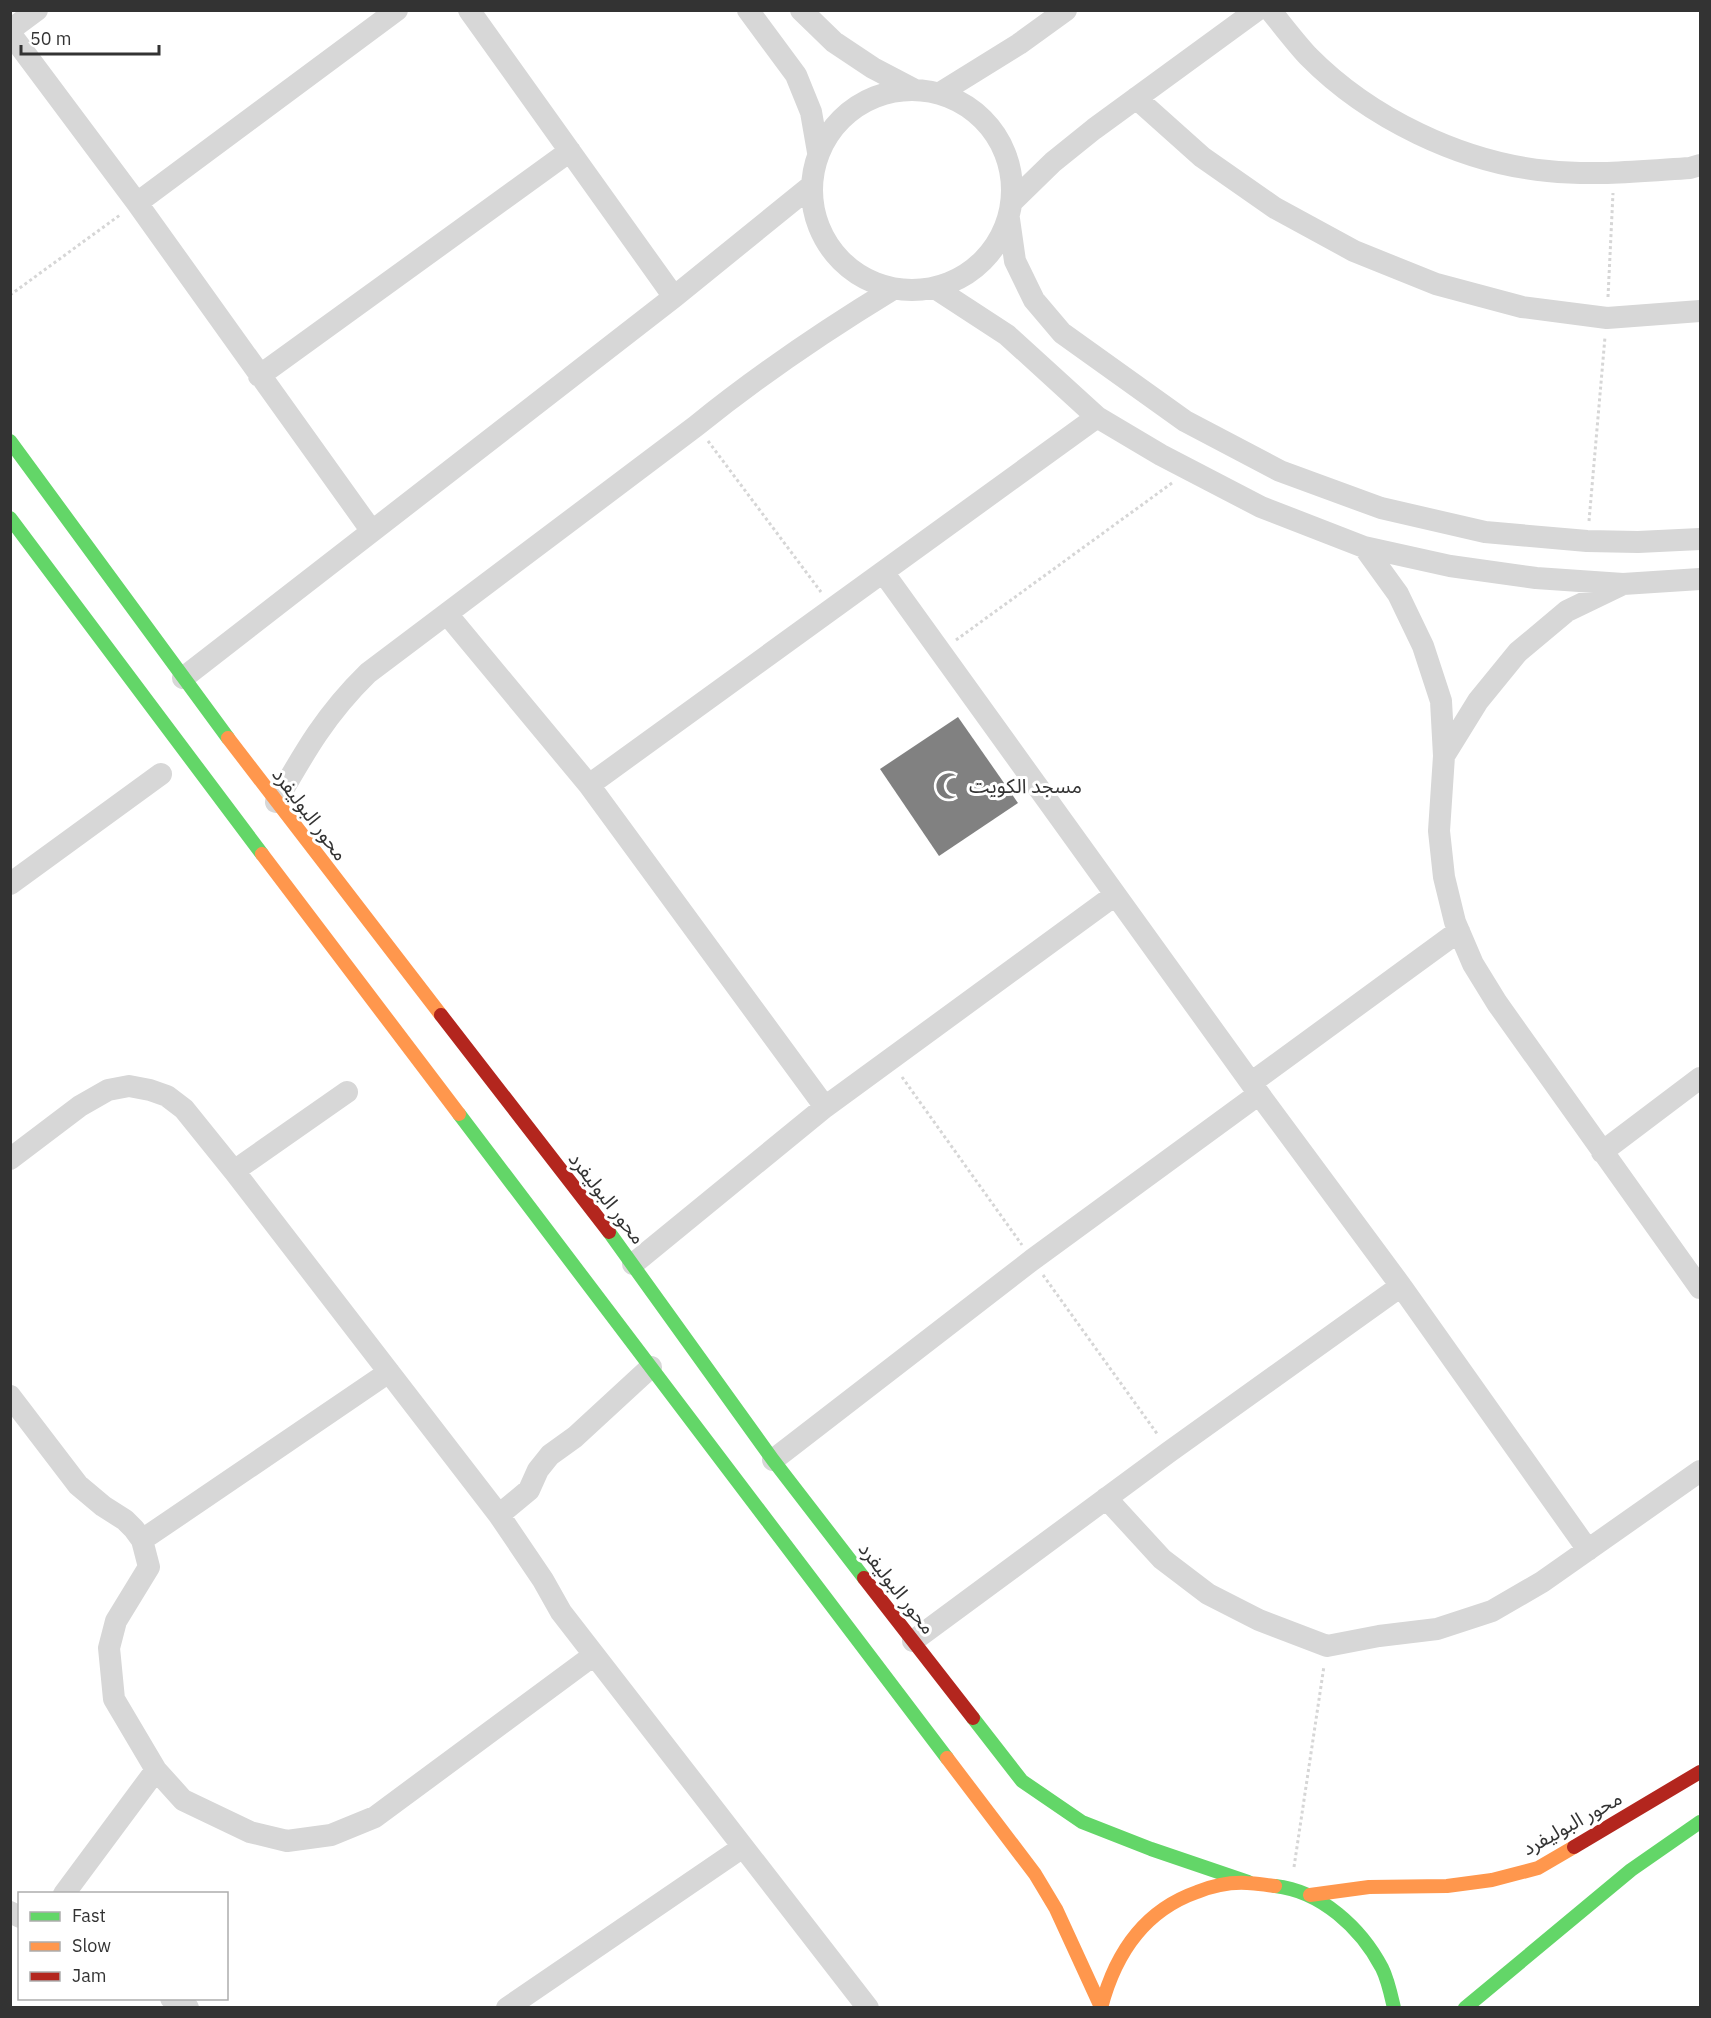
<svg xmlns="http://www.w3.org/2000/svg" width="1711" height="2018" font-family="'IBM Plex Sans','Noto Sans Arabic',sans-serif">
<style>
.building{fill:#818181}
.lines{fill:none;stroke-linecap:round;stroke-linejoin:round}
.path{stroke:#d6d6d6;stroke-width:3;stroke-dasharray:3 3;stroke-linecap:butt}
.street{stroke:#d7d7d7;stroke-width:22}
.fast{stroke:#63d668;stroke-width:14}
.slow{stroke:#ff974d;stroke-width:14}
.jam{stroke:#b3261e;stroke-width:14}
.labels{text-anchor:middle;stroke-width:6;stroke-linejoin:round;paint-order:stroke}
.poi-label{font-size:20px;fill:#333;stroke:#fff;text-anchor:start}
.street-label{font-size:20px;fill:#333;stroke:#fff}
</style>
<rect width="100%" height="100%" fill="#fff"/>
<!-- building -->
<path class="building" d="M 958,717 L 1018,803 L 939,856 L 880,769 Z"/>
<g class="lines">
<!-- path -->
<path class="path" d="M 10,295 L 120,215
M 1608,297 L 1613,193
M 708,441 L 821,592
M 1589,521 L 1605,337
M 956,640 L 1172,483
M 902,1077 L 1022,1245
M 1043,1275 L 1158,1435
M 1294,1867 L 1324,1666"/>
<!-- street -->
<path class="street" d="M 469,10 L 674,297
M 748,10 L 796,75 L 811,112 L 818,152
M 801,10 L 834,42 L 873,68 L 915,90
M 1270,10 C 1283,26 1295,42 1308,56 C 1369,118 1462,163 1548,171 C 1595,176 1643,171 1690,168 L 1700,165
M 10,30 L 37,10
M 10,33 L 137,203 L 371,530
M812 190a100 100 0 1 1 200 0a100 100 0 1 1-200 0Z
M 940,93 L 1019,44 L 1066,10
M 1136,98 L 1202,157 L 1275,208 L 1354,251 L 1436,284 L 1522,307 L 1607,318 L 1700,311
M 1012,202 L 1053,162 L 1094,129 L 1257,10
M 137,203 L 397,10
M 1009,219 L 1015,261 L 1034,300 L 1062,333 L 1185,421 L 1280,471 L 1381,508 L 1485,532 L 1587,541 L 1638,542 L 1700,539
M 935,288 L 1007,335 L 1097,417 L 1161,455 L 1261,507 L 1364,547 L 1450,566 L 1536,578 L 1623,584 L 1700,579
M 259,376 L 570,151
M 1364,547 L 1398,594 L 1423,646 L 1441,701 L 1444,756 L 1439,831 L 1444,877 L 1455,922 L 1473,964 L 1497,1003 L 1700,1288
M 883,572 L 1259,1094 L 1401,1286 L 1588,1550
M 447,614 L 589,785 L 825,1107
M 183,678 L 674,297 L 811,186
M 1444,756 L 1478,701 L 1518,652 L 1567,611 L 1623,584
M 589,785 L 1097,417
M 276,802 C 305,751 326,714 368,673 L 696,426 C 759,375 824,331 893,289
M 10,884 L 161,774
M 1251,1083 L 1459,931
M 1602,1152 L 1700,1078
M 10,1159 L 80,1106 L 108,1090 L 129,1086 L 150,1090 L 167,1096 L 184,1109 L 234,1171 L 499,1515 L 543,1580 L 561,1612 L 868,2008
M 234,1171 L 347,1092
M 633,1264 L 825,1107 L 1115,895
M 10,1396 L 78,1485 L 103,1506 L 125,1520 L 134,1529 L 142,1540 L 149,1567 L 116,1621 L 109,1648 L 114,1699 L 156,1770
M 773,1460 L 1032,1260 L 1259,1094
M 1106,1498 L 1162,1559 L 1208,1594 L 1259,1620 L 1327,1646 L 1379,1636 L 1437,1629 L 1492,1611 L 1542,1582 L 1700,1471
M 499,1515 L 529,1490 L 538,1470 L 550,1455 L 575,1437 L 651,1367
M 142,1540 L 389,1372
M 913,1641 L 1169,1452 L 1401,1286
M 64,1894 L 156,1770 L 183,1800 L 250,1832 L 287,1841 L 331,1835 L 375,1817 L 594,1655
M 10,1912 L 20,1917
M 171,1998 L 188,2008
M 507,2008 L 743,1847"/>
<!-- fast -->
<path class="fast" d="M 10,441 L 228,738
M 10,518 L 262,854
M 459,1114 L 947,1758
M 609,1232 L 773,1460 L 864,1578
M 973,1718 L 1022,1781 L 1082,1822 L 1151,1849 L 1248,1882
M 1275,1886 C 1321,1891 1361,1928 1382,1968 C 1388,1980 1391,1995 1394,2008
M 1465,2008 L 1631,1870 L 1700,1822"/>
<!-- slow -->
<path class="slow" d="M 228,738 L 441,1015
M 262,854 L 459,1114
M 947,1758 L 1035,1874 L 1056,1909 L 1101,2007
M 1310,1895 L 1369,1887 L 1447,1886 L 1492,1880 L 1538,1868 L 1574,1847
M 1101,2008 C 1115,1954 1143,1911 1197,1892 C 1212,1886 1230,1882 1247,1883 C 1256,1883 1265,1885 1275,1886"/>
<!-- jam -->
<path class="jam" d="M 441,1015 L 609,1232
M 864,1578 L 973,1718
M 1574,1847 L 1700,1772"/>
</g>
<!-- icons -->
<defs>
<symbol id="mosque-bare" viewBox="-9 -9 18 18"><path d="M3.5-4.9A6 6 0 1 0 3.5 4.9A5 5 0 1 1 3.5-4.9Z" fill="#7a7a7a" stroke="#fff" stroke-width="2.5" paint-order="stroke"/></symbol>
</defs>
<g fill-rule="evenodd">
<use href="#mosque-bare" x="930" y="767" width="38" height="38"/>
</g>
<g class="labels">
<!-- poi labels -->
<g class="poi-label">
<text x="969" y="793">مسجد الكويت</text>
</g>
<!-- street labels -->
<g class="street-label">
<text transform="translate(310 814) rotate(53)" y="7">محور البوليفرد</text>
<text transform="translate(607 1198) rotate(52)" y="7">محور البوليفرد</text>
<text transform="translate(897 1588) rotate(52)" y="7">محور البوليفرد</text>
<text transform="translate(1572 1823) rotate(-29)" y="7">محور البوليفرد</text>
</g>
</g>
<!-- border -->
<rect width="1711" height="2018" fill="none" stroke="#333333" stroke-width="24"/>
<!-- legend -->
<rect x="18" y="1892" width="210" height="108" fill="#ffffff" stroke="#adadad" stroke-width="1.5"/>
<rect x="30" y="1912" width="30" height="9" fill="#63d668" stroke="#adadad" stroke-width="1.5"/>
<text x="72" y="1922" font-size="18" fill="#333333">Fast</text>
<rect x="30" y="1942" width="30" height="9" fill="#ff974d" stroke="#adadad" stroke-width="1.5"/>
<text x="72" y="1952" font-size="18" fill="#333333">Slow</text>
<rect x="30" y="1972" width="30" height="9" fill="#b3261e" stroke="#adadad" stroke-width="1.5"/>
<text x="72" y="1982" font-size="18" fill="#333333">Jam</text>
<!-- scale -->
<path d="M21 45v9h138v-9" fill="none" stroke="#333333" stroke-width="3"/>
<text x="30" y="45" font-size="18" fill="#333333" stroke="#ffffff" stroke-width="4.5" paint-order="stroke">50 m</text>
</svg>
